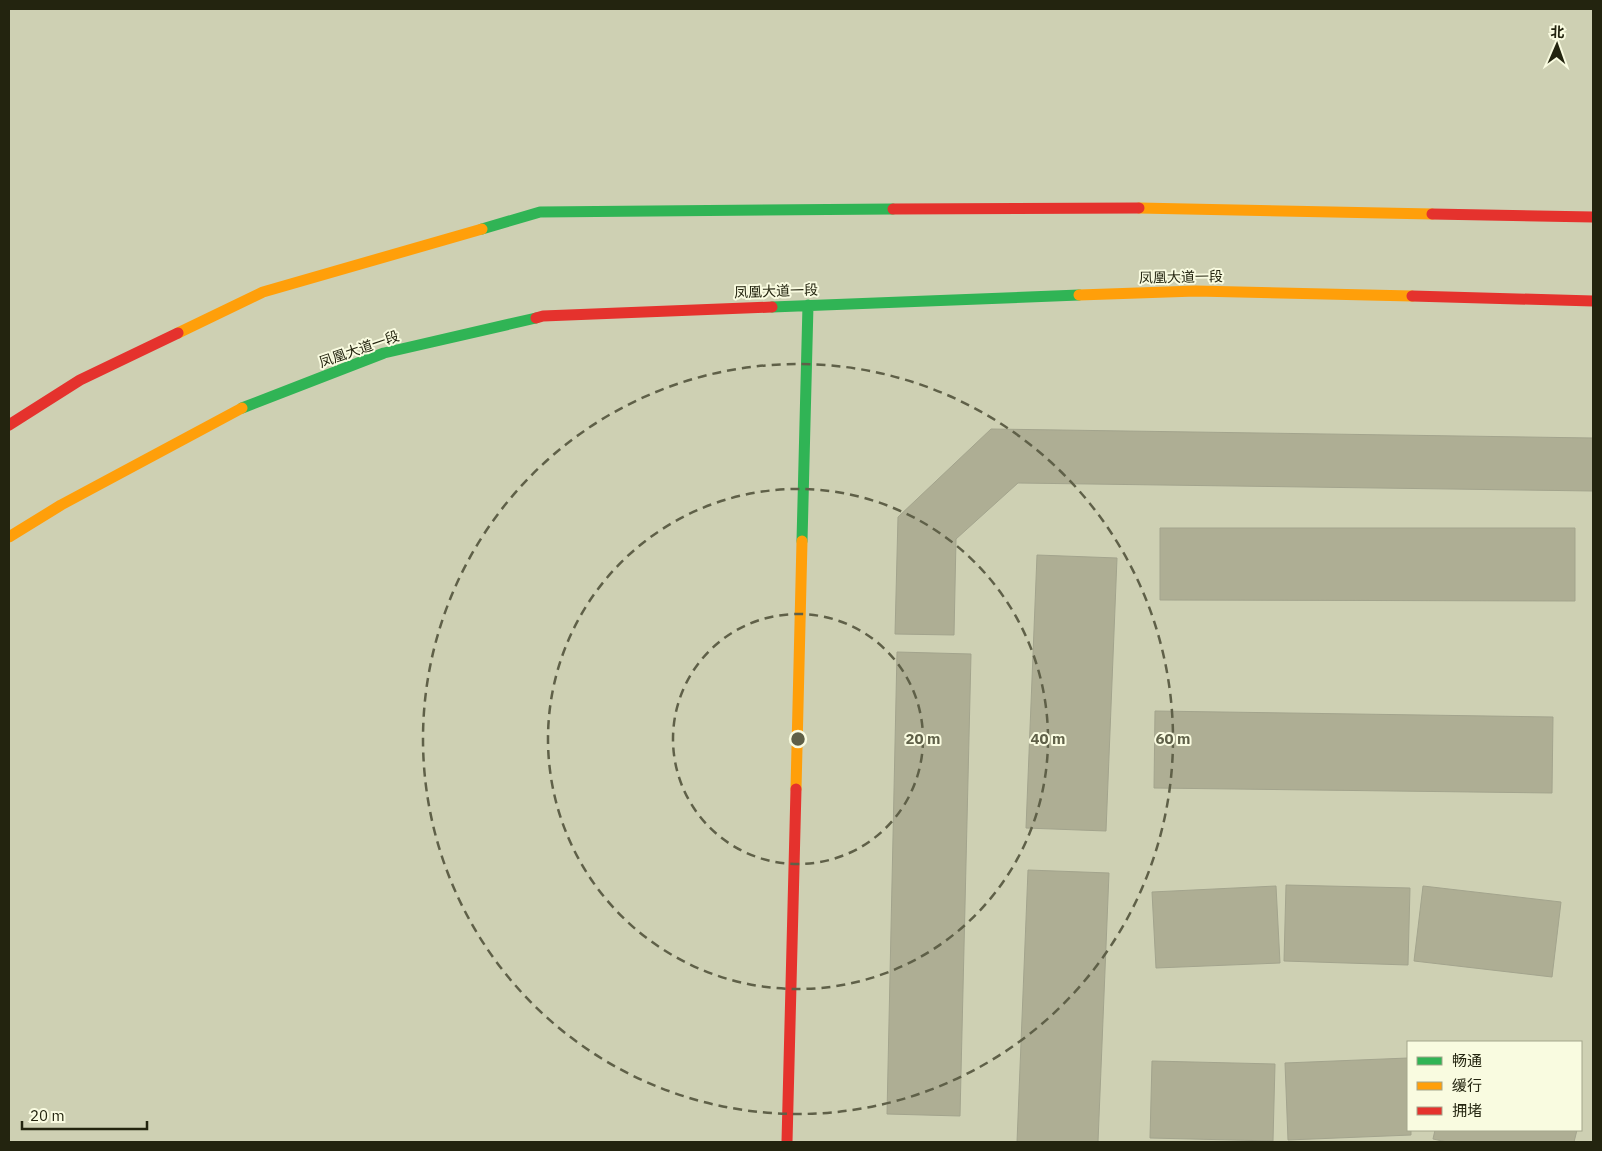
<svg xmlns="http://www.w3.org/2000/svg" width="1602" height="1151" font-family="'IBM Plex Sans','Noto Sans SC',sans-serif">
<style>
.building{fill:#aeae94;stroke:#a3a48d}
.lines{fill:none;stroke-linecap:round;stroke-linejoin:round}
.fast{stroke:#30b455;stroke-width:11}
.slow{stroke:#ff9f0a;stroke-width:11}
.jam{stroke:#e5322d;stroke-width:11}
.ring{fill:none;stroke:#5f6048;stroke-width:2.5;stroke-dasharray:9 6}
.labels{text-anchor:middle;stroke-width:4;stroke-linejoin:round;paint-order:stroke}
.street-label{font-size:14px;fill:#23240f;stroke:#f9fbe0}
.centre{fill:#5f6048;stroke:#f9fbe0;stroke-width:2.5}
.ring-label{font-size:15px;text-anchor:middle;font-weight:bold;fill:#5f6048;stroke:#f9fbe0;stroke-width:4;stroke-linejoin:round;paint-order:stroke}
</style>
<rect width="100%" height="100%" fill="#ced0b3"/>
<!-- building -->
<path class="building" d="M 991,429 L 1593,438 L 1593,491 L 1018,483 L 956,539 L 954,635 L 895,634 L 898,517 Z
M 1160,528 L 1575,528 L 1575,601 L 1160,600 Z
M 1037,555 L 1117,558 L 1106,831 L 1026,828 Z
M 897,652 L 971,654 L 960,1116 L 887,1114 Z
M 1155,711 L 1553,717 L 1552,793 L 1154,788 Z
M 1028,870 L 1109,873 L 1098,1142 L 1017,1142 Z
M 1286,885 L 1410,888 L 1408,965 L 1284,961 Z
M 1276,886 L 1280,963 L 1156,968 L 1152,892 Z
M 1423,886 L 1561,902 L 1552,977 L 1414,961 Z
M 1408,1058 L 1408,1130 L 1411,1130 L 1411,1135 L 1288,1140 L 1285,1063 Z
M 1152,1061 L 1275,1064 L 1273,1141 L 1150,1138 Z
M 1435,1130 L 1577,1130 L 1574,1142 L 1447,1142 L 1433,1139 Z"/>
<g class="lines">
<!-- fast -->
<path class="fast" d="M 482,229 L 540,212 L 893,209
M 772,307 L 1079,295
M 242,408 L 384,353 L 536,318
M 802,541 L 808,305"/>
<!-- slow -->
<path class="slow" d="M 1139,208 L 1432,214
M 1079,295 L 1196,291 L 1412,296
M 178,333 L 263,292 L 482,229
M 9,537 L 61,505 L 242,408
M 796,789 L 802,541"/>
<!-- jam -->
<path class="jam" d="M 893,209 L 1139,208
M 1432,214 L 1593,217
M 1412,296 L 1593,301
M 536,318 L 543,316 L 772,307
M 9,425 L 80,380 L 178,333
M 787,1142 L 796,789"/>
</g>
<!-- distance rings -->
<g class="ring">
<circle cx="798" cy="739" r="125"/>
<circle cx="798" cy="739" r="250"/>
<circle cx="798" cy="739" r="375"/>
</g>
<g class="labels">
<!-- street labels -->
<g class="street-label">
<text transform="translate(1181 277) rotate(-1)" y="5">凤凰大道一段</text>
<text transform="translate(776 291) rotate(-2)" y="5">凤凰大道一段</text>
<text transform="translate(359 349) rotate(-19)" y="5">凤凰大道一段</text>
</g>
</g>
<circle cx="798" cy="739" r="8" class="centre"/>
<g class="ring-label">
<text x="923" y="744">20 m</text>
<text x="1048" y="744">40 m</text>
<text x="1173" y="744">60 m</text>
</g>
<!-- border -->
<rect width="1602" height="1151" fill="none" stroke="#23240f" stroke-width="20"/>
<!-- legend -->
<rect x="1407" y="1041" width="175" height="90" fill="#f9fbe0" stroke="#a3a58c"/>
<rect x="1417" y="1057" width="25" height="8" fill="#30b455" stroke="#a3a58c"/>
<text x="1452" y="1066" font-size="15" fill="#23240f">畅通</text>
<rect x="1417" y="1082" width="25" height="8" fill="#ff9f0a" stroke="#a3a58c"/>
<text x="1452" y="1091" font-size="15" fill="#23240f">缓行</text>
<rect x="1417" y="1107" width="25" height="8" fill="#e5322d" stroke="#a3a58c"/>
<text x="1452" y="1116" font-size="15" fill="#23240f">拥堵</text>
<!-- north arrow -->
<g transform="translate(1557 45) rotate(2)" stroke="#f9fbe0" stroke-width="4" paint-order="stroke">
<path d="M0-4L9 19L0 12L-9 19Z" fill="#23240f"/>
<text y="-8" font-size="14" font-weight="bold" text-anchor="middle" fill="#23240f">北</text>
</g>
<!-- scale -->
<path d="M22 1121v8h125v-8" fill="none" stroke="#23240f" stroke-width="2.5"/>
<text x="30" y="1121" font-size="15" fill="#23240f" stroke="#f9fbe0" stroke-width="4" paint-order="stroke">20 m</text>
</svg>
